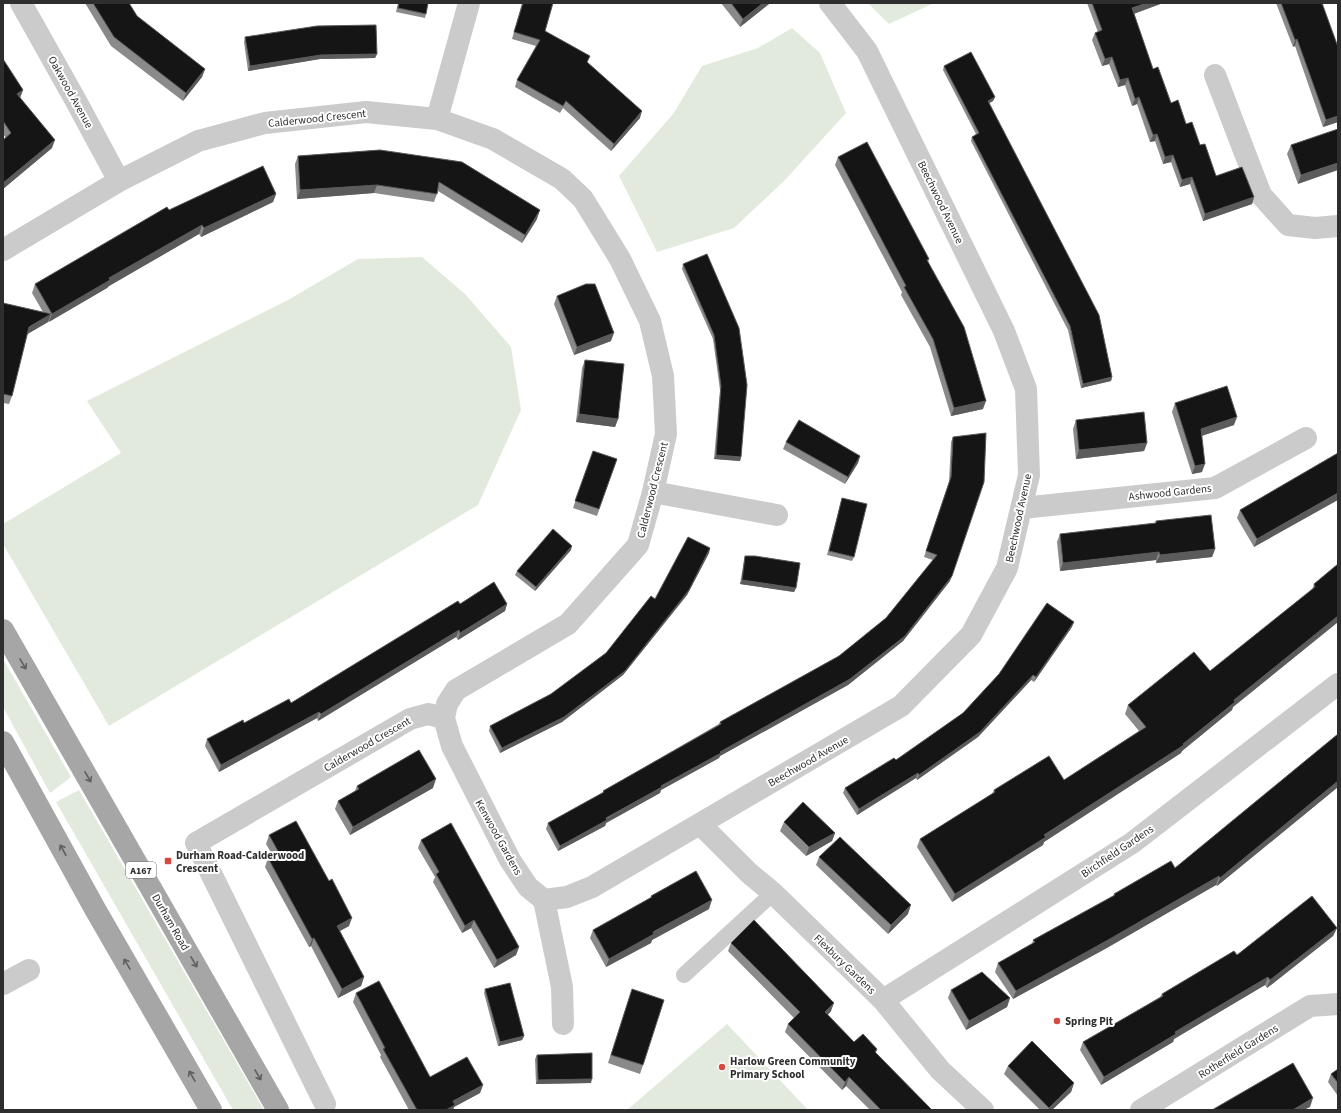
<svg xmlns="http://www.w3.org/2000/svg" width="1341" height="1113" font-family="'Source Sans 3',sans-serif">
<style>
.green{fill:#e2eadd}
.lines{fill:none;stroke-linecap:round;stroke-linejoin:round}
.lane{stroke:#cbcbcb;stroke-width:16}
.street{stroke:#cbcbcb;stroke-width:22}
.primary{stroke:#a6a6a6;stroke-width:22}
.wall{fill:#8a8a8a}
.shaded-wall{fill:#5b5b5b}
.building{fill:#151515;stroke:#5b5b5b}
.oneway{stroke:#5e5e5e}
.poi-dot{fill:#d54940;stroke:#fff;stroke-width:1.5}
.labels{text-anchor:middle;stroke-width:4;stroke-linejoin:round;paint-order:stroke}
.shield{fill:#fff;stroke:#6d6d6d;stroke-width:1}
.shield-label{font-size:10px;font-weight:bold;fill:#2e2e2e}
.street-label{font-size:11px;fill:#2e2e2e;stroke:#fff}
.poi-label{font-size:11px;font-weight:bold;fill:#2e2e2e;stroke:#fff;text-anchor:start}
</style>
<rect width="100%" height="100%" fill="#fff"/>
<!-- green -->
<path class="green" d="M 868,3 L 934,3 L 889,24 Z
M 792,28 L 820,53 L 846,113 L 784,181 L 734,228 L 657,252 L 619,176 L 673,114 L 702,66 L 758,48 Z
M 422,257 L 465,294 L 511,347 L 521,410 L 478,505 L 109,726 L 3,544 L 3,524 L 121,453 L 87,401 L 288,300 L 358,259 Z
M 3,659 L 71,777 L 50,793 L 3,707 Z
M 79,790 L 264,1110 L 233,1110 L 56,802 Z
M 727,1024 L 808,1110 L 627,1110 Z"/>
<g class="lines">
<!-- lane -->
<path class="lane" d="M 684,975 L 773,893"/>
<!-- street -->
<path class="street" d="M 21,3 L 76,101 L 119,181
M 1215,75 L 1261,195 L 1288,225 L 1315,228 L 1338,226
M 437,119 L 469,3
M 3,250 L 119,181 L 198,141 L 265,123 L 366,112 L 437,119 L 493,139 L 562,179 L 583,199 L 620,259 L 650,321 L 663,376 L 666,434 L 653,492 L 638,545 L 568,624 L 456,690 L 447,704 L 444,718 L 428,714 L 410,719 L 196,843 L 325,1104
M 653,492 L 777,515
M 1022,508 L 1215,488 L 1306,438
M 444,718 L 452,746 L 510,860 L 528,887 L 544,900 L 562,987 L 563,1024
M 700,824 L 749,873 L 773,893 L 883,1000 L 940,1070 L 983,1110
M 544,900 L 567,897 L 592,887 L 901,706 L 971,635 L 1007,568 L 1029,475 L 1026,389 L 1004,331 L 867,51 L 830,3
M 3,984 L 29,970
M 883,1000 L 1132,843 L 1338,684
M 1141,1110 L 1310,1006 L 1338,1004"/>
<!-- primary -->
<path class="primary" d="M 3,630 L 278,1110
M 3,742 L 95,909 L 211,1110"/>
</g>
<!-- wall -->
<path class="wall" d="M 85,3 L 129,3 L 137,16 L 205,69 L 202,77 L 183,101 L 111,46 Z
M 398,3 L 428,3 L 425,18 L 396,12 Z
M 522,3 L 553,3 L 545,31 L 588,63 L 640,118 L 611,151 L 563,108 L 560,113 L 515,87 L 517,80 L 536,46 L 512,39 Z
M 721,3 L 769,3 L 769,4 L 740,27 Z
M 1087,3 L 1163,3 L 1134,14 L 1153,69 L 1171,103 L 1200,145 L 1216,176 L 1254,197 L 1252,204 L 1203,221 L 1190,184 L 1180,187 L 1171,162 L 1163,164 L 1155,141 L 1150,142 L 1137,104 L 1132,106 L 1125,85 L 1118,87 L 1109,64 L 1102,66 L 1092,40 L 1095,33 L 1098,32 Z
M 1276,3 L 1322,3 L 1338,122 L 1323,127 L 1295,46 L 1293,47 Z
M 245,37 L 377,54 L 375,58 L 320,59 L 248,71 L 244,42 Z
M 3,59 L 23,90 L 20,97 L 52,148 L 3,189 L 3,140 L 6,138 L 3,134 Z
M 944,66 L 995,97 L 993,101 L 989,103 L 1112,377 L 1111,381 L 1081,388 L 1068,330 L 971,141 L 972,137 L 976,134 L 943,70 Z
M 1338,129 L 1298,184 L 1287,154 L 1291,145 Z
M 380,150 L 537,219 L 522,243 L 438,191 L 434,202 L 374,193 L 297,199 L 295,164 L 298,156 Z
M 838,157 L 929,259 L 928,262 L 983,409 L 951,416 L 930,347 L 901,295 L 902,292 L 835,165 Z
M 276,194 L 273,202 L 201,237 L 199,234 L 109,286 L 107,288 L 48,322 L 27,334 L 12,396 L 9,404 L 3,403 L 3,303 L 43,312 L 32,293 L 35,284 L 169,210 Z
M 683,264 L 739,328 L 741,457 L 740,461 L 714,459 L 720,390 L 713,339 L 682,269 Z
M 557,296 L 611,341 L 574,355 L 554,304 Z
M 585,360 L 618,419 L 615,427 L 576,422 L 582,368 Z
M 1175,403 L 1234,425 L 1202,436 L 1202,472 L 1192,474 L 1172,412 Z
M 1076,420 L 1147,443 L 1144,451 L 1076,459 L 1073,429 Z
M 953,437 L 950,581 L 903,641 L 848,685 L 720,756 L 719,758 L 661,790 L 660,793 L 606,823 L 605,826 L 558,851 L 546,829 L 548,823 L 603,793 L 603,791 L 719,724 L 720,722 L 839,656 L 886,618 L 933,560 L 924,557 L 949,482 L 951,442 Z
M 786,442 L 860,456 L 858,463 L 845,484 L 783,449 Z
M 593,451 L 617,459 L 597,516 L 573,508 Z
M 1338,453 L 1254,547 L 1237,518 L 1240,510 Z
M 842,498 L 854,557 L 852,561 L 827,555 Z
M 1156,521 L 1215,549 L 1212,557 L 1156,563 L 1156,560 L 1060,571 L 1057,542 L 1060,534 L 1155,524 Z
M 710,548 L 709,553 L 687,595 L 623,675 L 562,722 L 500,753 L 489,731 L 490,726 L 551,694 L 606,653 L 655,599 Z
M 571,550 L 535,591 L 515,575 L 517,571 Z
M 745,556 L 796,588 L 794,592 L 740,584 L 744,561 Z
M 1338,564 L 1338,622 L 1233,707 L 1232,710 L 1182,751 L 1181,753 L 1044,842 L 1043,845 L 952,902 L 917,847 L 920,839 L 992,794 L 994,790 L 1064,780 L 1139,731 L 1125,714 L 1128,705 L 1210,671 L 1312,590 L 1314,584 Z
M 460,604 L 507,604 L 505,611 L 458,640 L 456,637 L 318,721 L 317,718 L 219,772 L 205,746 L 207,739 L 291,703 Z
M 1072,627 L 1034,682 L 1031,680 L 978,737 L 917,780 L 916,778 L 857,815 L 843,793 L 845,788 L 896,760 L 963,713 Z
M 1338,734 L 1338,787 L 1217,886 L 1216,885 L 1105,949 L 1013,999 L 995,972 L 998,963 L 1032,944 L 1033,940 L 1113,896 L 1114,894 L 1175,868 Z
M 357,786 L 433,788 L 350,835 L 335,809 L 338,801 L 355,791 Z
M 784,822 L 835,833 L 832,841 L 806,856 L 780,831 Z
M 269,835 L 349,926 L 340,931 L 364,977 L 361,986 L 338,998 L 311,946 L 309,947 L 265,867 L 268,858 L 273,856 L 266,844 Z
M 421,840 L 519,947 L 516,955 L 494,968 L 471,928 L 462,933 L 433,882 L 435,877 L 418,848 Z
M 819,857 L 908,914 L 888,934 L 816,865 Z
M 651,896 L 709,909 L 652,940 L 651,943 L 606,967 L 590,938 L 593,930 L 650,898 Z
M 1337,928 L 1333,936 L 1267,988 L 1265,985 L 1174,1039 L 1173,1042 L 1101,1085 L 1080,1050 L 1083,1042 L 1160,997 L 1162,994 L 1237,955 Z
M 731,943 L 831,1011 L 828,1015 L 854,1042 L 877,1049 L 876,1053 L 932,1110 L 870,1110 L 846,1086 L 842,1090 L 785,1032 L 788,1024 L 794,1018 L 728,951 Z
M 485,989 L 524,1036 L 522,1040 L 498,1046 L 484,993 Z
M 951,990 L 1010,998 L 1007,1007 L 966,1030 L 948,998 Z
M 356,993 L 430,1077 L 483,1085 L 480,1093 L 454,1107 L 453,1110 L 409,1110 L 380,1057 L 381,1055 L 353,1002 Z
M 629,998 L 643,1065 L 640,1074 L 608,1063 Z
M 537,1055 L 591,1083 L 536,1084 L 535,1059 Z
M 1008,1066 L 1074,1083 L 1071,1092 L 1052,1110 L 1040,1110 L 1004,1074 Z
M 1338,1069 L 1338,1096 L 1328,1082 L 1331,1074 Z"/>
<!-- shaded-wall -->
<path class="shaded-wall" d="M 763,3 L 769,3 L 769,4 L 740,27 L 743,19 Z
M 1147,3 L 1163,3 L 1130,15 L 1132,8 Z
M 1297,39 L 1295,46 L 1293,47 L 1295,40 Z
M 377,54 L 375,58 L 320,59 L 248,71 L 250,66 L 321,55 Z
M 1112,57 L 1109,64 L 1102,66 L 1105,59 Z
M 205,69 L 202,77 L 183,101 L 186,93 Z
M 1128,78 L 1125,85 L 1118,87 L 1120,80 Z
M 23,90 L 20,98 L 17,94 Z
M 995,97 L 993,101 L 986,105 L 988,101 Z
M 1139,97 L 1137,104 L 1132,106 L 1135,99 Z
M 642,111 L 640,118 L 611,151 L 614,144 Z
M 1338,116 L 1338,122 L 1323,127 L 1326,120 Z
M 1157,134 L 1155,141 L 1150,142 L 1153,135 Z
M 55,140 L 52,148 L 3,189 L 3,183 Z
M 1173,155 L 1171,162 L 1163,164 L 1165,157 Z
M 1338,163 L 1338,170 L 1298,184 L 1301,175 Z
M 1192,177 L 1190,184 L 1180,187 L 1182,180 Z
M 377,185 L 374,193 L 297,199 L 300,190 Z
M 276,194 L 273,202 L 201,237 L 204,228 Z
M 1254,197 L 1252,204 L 1203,221 L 1205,214 Z
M 540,210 L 537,219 L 522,243 L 525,235 Z
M 202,225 L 199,234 L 109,286 L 107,288 L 49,322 L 52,314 L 109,278 Z
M 51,314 L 48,322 L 26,335 L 29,327 Z
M 614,333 L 611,341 L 574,355 L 577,347 Z
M 1112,377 L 1111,381 L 1081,388 L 1083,384 Z
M 986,401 L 983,409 L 951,416 L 954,408 Z
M 579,414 L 618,419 L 615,427 L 576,422 Z
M 1237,417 L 1234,425 L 1198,437 L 1201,429 Z
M 1147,443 L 1144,451 L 1076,459 L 1079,450 Z
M 716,455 L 741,457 L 740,461 L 714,459 Z
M 860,456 L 858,463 L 845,484 L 848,477 Z
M 1205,464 L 1202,472 L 1192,474 L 1195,466 Z
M 1338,493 L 1338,500 L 1254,547 L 1257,539 Z
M 572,546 L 571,550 L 535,591 L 536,587 Z
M 710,548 L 709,553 L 687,595 L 623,675 L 562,722 L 500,753 L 502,748 L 564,717 Z
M 1215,549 L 1212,557 L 1156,563 L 1160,555 Z
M 1159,552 L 1156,560 L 1060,571 L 1063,563 Z
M 952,576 L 950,581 L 903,641 L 848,685 L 720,756 L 719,758 L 661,790 L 660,793 L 606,823 L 605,826 L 558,851 L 560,846 L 720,752 Z
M 742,580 L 796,588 L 794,592 L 740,584 Z
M 507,604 L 505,611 L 458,640 L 460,633 Z
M 1338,616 L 1338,622 L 1233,707 L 1232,710 L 1182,751 L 1181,753 L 1044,842 L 1043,845 L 952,902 L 955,894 L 1183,744 L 1234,700 Z
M 1074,622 L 1072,627 L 1034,682 L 1036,677 Z
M 459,630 L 456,637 L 318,721 L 321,714 Z
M 1033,675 L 1031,680 L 978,737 L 917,780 L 919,775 Z
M 319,712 L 317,718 L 219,772 L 221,765 Z
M 918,773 L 916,778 L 857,815 L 859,809 Z
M 436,779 L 433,788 L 350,835 L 353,827 Z
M 1338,781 L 1338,787 L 1217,886 L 1220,878 Z
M 835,833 L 832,841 L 806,856 L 809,847 Z
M 1219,876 L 1216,885 L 1105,949 L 1013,999 L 1016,991 Z
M 712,900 L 709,909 L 652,940 L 651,943 L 606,967 L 609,959 L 653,932 Z
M 911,905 L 908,914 L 888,934 L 891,925 Z
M 352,918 L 349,926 L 334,934 L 337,926 Z
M 474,920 L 471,928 L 462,933 L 465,926 Z
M 1337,928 L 1333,936 L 1267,988 L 1270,980 Z
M 314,938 L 311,946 L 309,947 L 312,939 Z
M 519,947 L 516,955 L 494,968 L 497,960 Z
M 364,977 L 361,986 L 338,998 L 342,989 Z
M 1268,977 L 1265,985 L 1174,1039 L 1173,1042 L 1101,1085 L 1104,1077 L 1175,1032 Z
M 1010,998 L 1007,1007 L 966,1030 L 969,1021 Z
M 834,1003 L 831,1011 L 822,1021 L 825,1012 Z
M 524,1036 L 522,1040 L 498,1046 L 500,1042 Z
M 849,1077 L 846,1086 L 842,1090 L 845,1082 Z
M 592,1079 L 591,1083 L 536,1084 L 538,1080 Z
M 1074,1083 L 1071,1092 L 1052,1110 L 1048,1110 L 1049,1108 Z
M 483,1085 L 480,1093 L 454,1107 L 453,1110 L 446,1110 L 453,1101 Z
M 1313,1098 L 1310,1107 L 1304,1110 L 1293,1110 Z"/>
<!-- building -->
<path class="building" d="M 93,3 L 129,3 L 137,16 L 205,69 L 186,93 L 114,37 Z
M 399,3 L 428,3 L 426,14 L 398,8 Z
M 523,3 L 553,3 L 545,31 L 590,56 L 587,62 L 642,111 L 614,144 L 566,101 L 563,106 L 517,80 L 540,40 L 514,32 Z
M 731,3 L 763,3 L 743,19 Z
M 1092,3 L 1147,3 L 1132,8 L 1153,69 L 1158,67 L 1171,103 L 1178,100 L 1186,124 L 1192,122 L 1200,145 L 1205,144 L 1216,176 L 1242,167 L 1254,197 L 1205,214 L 1192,177 L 1182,180 L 1173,155 L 1165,157 L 1157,134 L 1153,135 L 1139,97 L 1135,99 L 1128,78 L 1120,80 L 1112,57 L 1105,59 L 1095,33 L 1102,30 Z
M 1281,3 L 1322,3 L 1338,47 L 1338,116 L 1326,120 L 1297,39 L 1295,40 Z
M 376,25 L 377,54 L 321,55 L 250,66 L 245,37 L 317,26 Z
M 971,52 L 995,97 L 988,101 L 1099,315 L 1112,377 L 1083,384 L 1070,326 L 972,137 L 979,133 L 944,66 Z
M 3,59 L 23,90 L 17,94 L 55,140 L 3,183 L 3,140 L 11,133 L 3,121 Z
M 1338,129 L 1338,163 L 1301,175 L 1291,145 Z
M 867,142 L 929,259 L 927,260 L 964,327 L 986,401 L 954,408 L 933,339 L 904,287 L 906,286 L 838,157 Z
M 380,150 L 462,162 L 540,210 L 525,235 L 439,182 L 437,194 L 377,185 L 300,190 L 298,156 Z
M 263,166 L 276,194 L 204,228 L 202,225 L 109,278 L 110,280 L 52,314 L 35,284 L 167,207 L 169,210 Z
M 707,254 L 739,328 L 747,385 L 741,457 L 716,455 L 721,386 L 714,335 L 683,264 Z
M 586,284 L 595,284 L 614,333 L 577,347 L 557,296 Z
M 3,303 L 51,314 L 29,327 L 12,396 L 3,394 Z
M 585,360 L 624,364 L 618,419 L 579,414 Z
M 1227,386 L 1237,417 L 1201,429 L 1205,464 L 1195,466 L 1175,403 Z
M 1144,412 L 1147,443 L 1079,450 L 1076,420 Z
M 799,420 L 860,456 L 848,477 L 786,442 Z
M 986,433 L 984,482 L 952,576 L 905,636 L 850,679 L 720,752 L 721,753 L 661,786 L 662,787 L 606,818 L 607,820 L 560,846 L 548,823 L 604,792 L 603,791 L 721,724 L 720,722 L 839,656 L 886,618 L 937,555 L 926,551 L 951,477 L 953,437 Z
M 593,451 L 617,459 L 599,509 L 575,501 Z
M 1338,453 L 1338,493 L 1257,539 L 1240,510 Z
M 842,498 L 867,504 L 854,557 L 829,551 Z
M 1211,515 L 1215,549 L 1160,555 L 1159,552 L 1063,563 L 1060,534 L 1156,523 L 1156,521 Z
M 553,529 L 572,546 L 536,587 L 517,571 Z
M 688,537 L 710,548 L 689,590 L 625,671 L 564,717 L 502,748 L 490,726 L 551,694 L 606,653 L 651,596 L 655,599 Z
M 745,556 L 755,556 L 800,563 L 796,588 L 742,580 Z
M 1338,564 L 1338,616 L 1234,700 L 1235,702 L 1183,744 L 1184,745 L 1044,835 L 1046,837 L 955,894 L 920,839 L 995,792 L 994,790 L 1049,756 L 1064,780 L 1146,727 L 1128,705 L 1194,652 L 1210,671 L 1315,587 L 1314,584 Z
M 494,582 L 507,604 L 460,633 L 459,630 L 321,714 L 319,712 L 221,765 L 207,739 L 243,720 L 244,723 L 289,699 L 291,703 L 458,601 L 460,604 Z
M 1047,603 L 1074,622 L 1036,677 L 1033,675 L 980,732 L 919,775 L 918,773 L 859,809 L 845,788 L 894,758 L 896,760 L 963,713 L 999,674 Z
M 1338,734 L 1338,781 L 1220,878 L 1219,876 L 1108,940 L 1016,991 L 998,963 L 1035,942 L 1033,940 L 1115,895 L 1114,894 L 1171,861 L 1175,868 Z
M 419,750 L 436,779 L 353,827 L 338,801 L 359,789 L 357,786 Z
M 803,802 L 835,833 L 809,847 L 784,822 Z
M 296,821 L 329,881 L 332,879 L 352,918 L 337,926 L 364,977 L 342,989 L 314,938 L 312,939 L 268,858 L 279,853 L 269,835 Z
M 451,823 L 519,947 L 497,960 L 474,920 L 465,926 L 436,874 L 439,872 L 421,840 Z
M 840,837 L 911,905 L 891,925 L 819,857 Z
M 696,871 L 712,900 L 653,932 L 654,934 L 609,959 L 593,930 L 652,897 L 651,896 Z
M 1312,896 L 1337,928 L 1270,980 L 1268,977 L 1175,1032 L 1176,1034 L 1104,1077 L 1083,1042 L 1163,996 L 1162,994 L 1234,951 L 1237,955 Z
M 754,920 L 834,1003 L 825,1012 L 854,1042 L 863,1034 L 877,1049 L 875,1052 L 932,1110 L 881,1110 L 849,1077 L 845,1082 L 788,1024 L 800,1012 L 731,943 Z
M 982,972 L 1010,998 L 969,1021 L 951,990 Z
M 379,981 L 430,1077 L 467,1057 L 483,1085 L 453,1101 L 455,1105 L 446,1110 L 417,1110 L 383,1049 L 385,1048 L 356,993 Z
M 510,983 L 524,1036 L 500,1042 L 485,989 Z
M 632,989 L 664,1000 L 643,1065 L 611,1055 Z
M 1032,1041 L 1074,1083 L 1049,1108 L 1008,1066 Z
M 592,1053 L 592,1079 L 538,1080 L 537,1055 Z
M 1293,1063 L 1313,1098 L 1293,1110 L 1212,1110 Z
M 1338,1069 L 1338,1083 L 1331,1074 Z"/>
<!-- one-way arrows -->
<defs><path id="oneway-shaft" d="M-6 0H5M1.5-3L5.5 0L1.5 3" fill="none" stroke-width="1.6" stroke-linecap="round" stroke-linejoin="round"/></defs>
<g class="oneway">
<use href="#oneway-shaft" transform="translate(23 664) rotate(60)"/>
<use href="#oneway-shaft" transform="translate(88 777) rotate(60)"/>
<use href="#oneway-shaft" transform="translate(63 850) rotate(-119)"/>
<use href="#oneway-shaft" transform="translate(194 962) rotate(60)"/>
<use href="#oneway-shaft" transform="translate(127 964) rotate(-120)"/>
<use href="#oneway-shaft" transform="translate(258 1075) rotate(60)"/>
<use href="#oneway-shaft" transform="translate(192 1076) rotate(-120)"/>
</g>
<!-- markers -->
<g class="poi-dot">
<rect x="164" y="857" width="8" height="8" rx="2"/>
<circle cx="1057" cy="1021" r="4"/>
<circle cx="722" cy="1067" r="4"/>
</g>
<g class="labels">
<!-- shield labels -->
<rect class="shield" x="126" y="862" width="30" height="16" rx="3"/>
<g class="shield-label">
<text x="141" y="874">A167</text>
</g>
<!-- street labels -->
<g class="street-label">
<text transform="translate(71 92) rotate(61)" y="4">Oakwood Avenue</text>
<text transform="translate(317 118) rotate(-6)" y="4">Calderwood Crescent</text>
<text transform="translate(941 202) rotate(64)" y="4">Beechwood Avenue</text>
<text transform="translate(652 490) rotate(-76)" y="4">Calderwood Crescent</text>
<text transform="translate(1170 492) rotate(-6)" y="4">Ashwood Gardens</text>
<text transform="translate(1018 518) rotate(-78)" y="4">Beechwood Avenue</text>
<text transform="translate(367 744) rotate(-30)" y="4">Calderwood Crescent</text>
<text transform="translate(808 761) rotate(-30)" y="4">Beechwood Avenue</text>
<text transform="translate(499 837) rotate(61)" y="4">Kenwood Gardens</text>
<text transform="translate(1117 851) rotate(-34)" y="4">Birchfield Gardens</text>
<text transform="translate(171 922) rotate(60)" y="4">Durham Road</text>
<text transform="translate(845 964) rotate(44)" y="4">Flexbury Gardens</text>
<text transform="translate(1238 1051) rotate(-32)" y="4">Rotherfield Gardens</text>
</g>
<!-- poi labels -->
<g class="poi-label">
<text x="176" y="859">Durham Road-Calderwood<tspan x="176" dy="13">Crescent</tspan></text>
<text x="1065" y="1025">Spring Pit</text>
<text x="730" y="1065">Harlow Green Community<tspan x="730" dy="13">Primary School</tspan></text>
</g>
</g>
<!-- border -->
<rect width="1341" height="1113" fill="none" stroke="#2e2e2e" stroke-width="8"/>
</svg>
